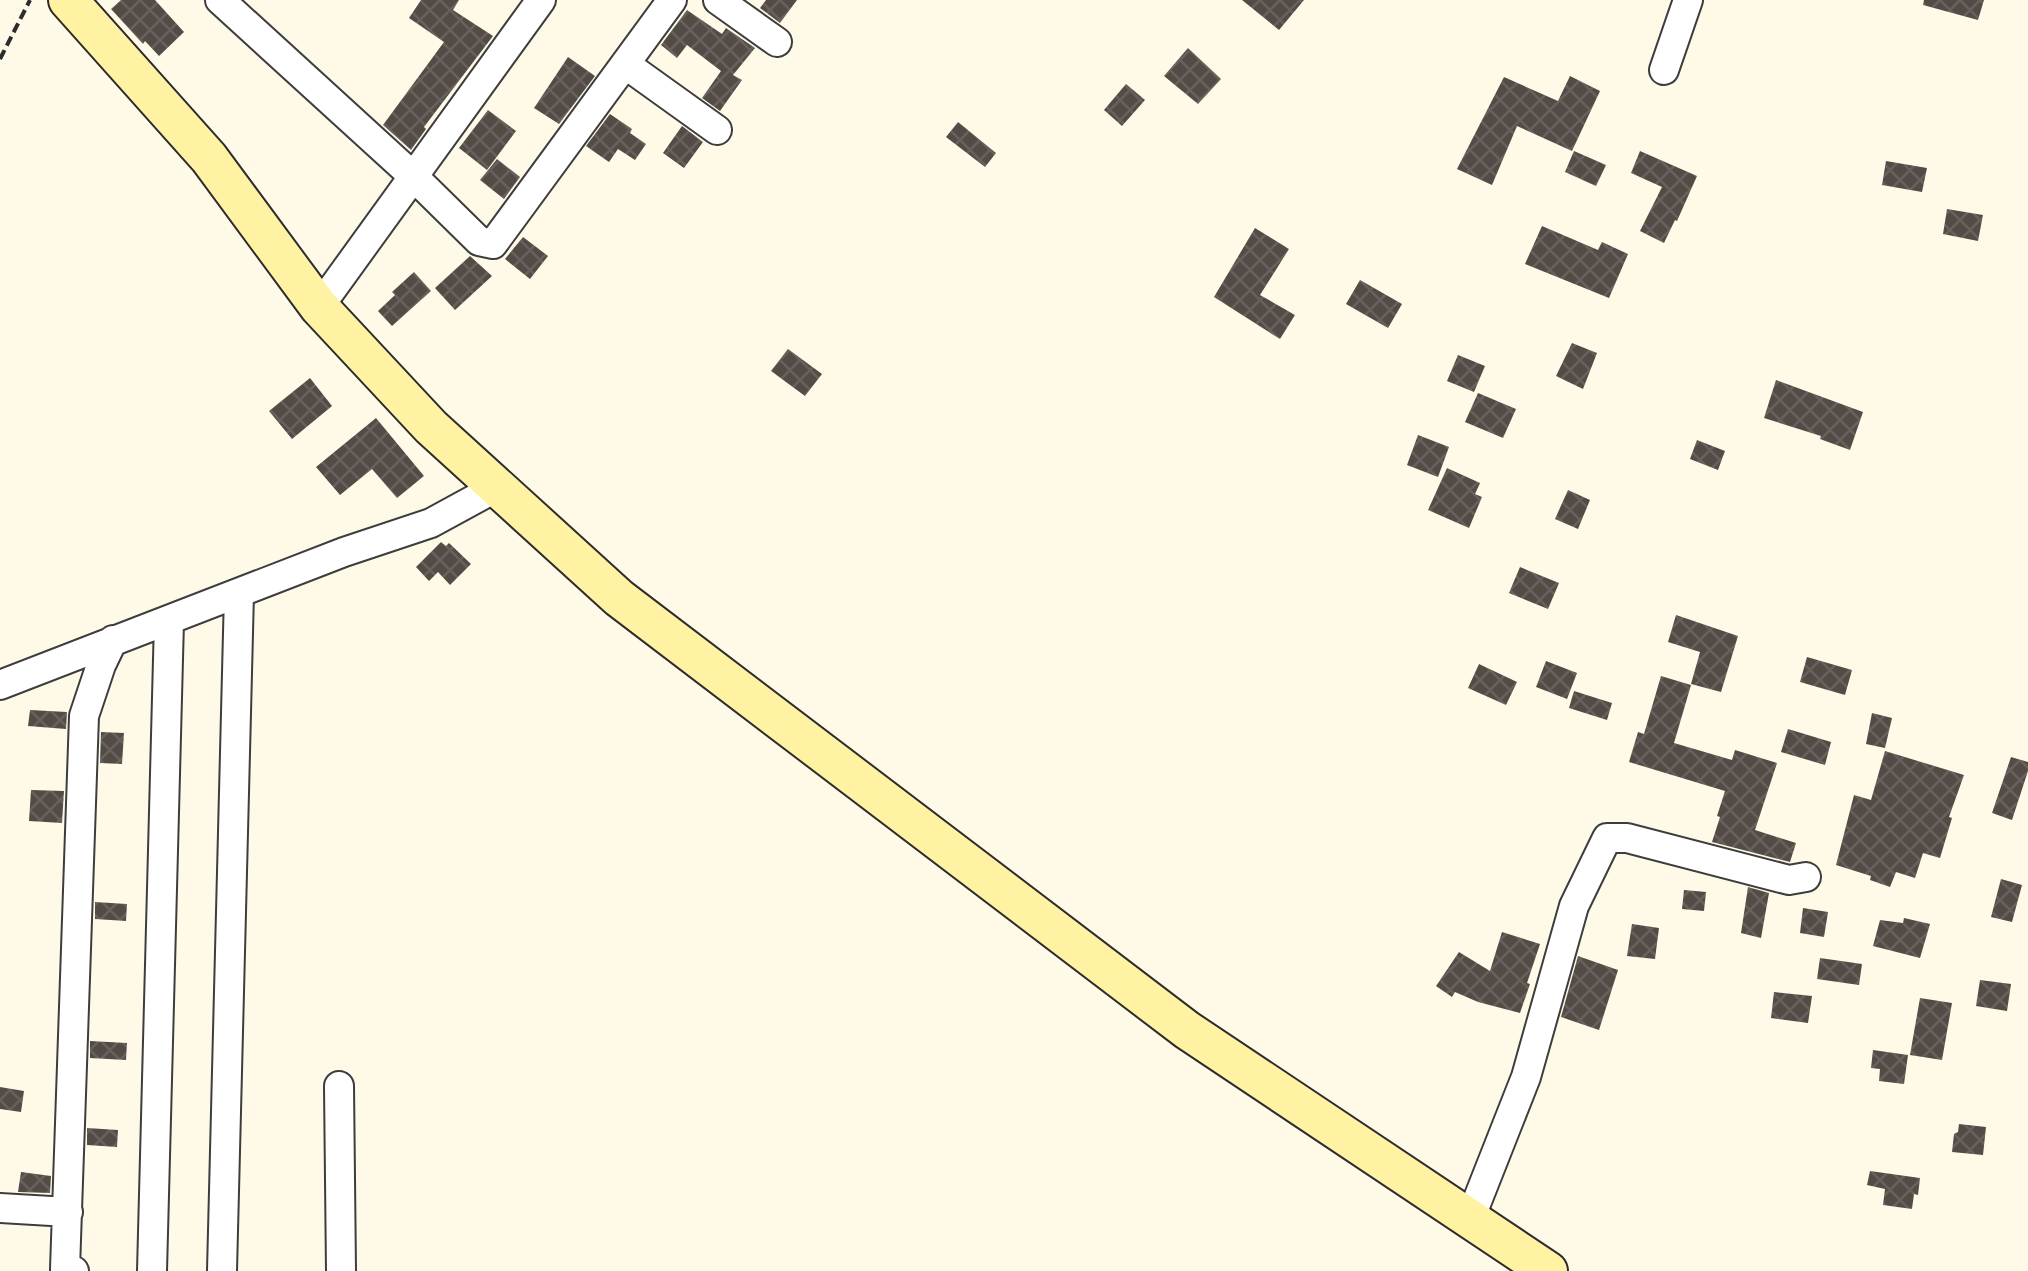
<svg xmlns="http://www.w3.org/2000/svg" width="2028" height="1271" font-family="'Roboto Serif',serif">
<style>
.building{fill:url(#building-cross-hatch)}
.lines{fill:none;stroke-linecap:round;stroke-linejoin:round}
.street-casing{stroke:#3d3d3d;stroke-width:32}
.secondary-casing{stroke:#2c2c2c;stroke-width:42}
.path{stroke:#2c2c2c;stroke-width:4;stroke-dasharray:10 5;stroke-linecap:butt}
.street{stroke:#fff;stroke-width:28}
.secondary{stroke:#fff2a2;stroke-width:38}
</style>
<defs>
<pattern id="building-cross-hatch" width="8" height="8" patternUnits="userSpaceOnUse" patternTransform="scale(2.5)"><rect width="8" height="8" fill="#534b46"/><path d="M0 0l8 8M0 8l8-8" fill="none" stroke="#67605c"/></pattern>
</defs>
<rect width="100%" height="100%" fill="#fffae7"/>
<!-- building -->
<path class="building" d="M 121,0 L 155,0 L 184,32 L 159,56 L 145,41 L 143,44 L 111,9 Z
M 421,0 L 459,0 L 453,10 L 493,36 L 424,127 L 426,129 L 411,150 L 383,125 L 444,42 L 409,18 Z
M 766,0 L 797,0 L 780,23 L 760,8 Z
M 1242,0 L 1304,0 L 1279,30 Z
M 1924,0 L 1984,0 L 1978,20 L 1923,5 Z
M 687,10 L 722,34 L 726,28 L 755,48 L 733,75 L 742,80 L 720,111 L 702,98 L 721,71 L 687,45 L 677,58 L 661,45 Z
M 1188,48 L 1221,79 L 1198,104 L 1164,76 Z
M 568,57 L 595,76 L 559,124 L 534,108 Z
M 1570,76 L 1600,91 L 1572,151 L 1517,126 L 1492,185 L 1457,169 L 1504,77 L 1558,101 Z
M 1126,84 L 1145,100 L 1122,126 L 1104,110 Z
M 488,110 L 516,131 L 487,170 L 459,148 Z
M 610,114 L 632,129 L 630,133 L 646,144 L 635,160 L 618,149 L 609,162 L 586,146 Z
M 958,122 L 996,153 L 985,167 L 946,137 Z
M 682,126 L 703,142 L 684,168 L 663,153 Z
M 1574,151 L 1606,165 L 1596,186 L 1565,172 Z
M 1640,151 L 1697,176 L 1677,221 L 1675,220 L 1664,243 L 1640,231 L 1662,187 L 1631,173 Z
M 497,159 L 520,177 L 504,199 L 480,180 Z
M 1886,161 L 1927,168 L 1922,192 L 1882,185 Z
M 1947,209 L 1983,215 L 1978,241 L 1943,234 Z
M 1542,226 L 1598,250 L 1602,242 L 1628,254 L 1609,298 L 1525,264 Z
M 1255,228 L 1289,249 L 1260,295 L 1295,315 L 1280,339 L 1214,297 Z
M 523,237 L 548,256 L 530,279 L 505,259 Z
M 470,256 L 492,276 L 455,310 L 435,288 Z
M 414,272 L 431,291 L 392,326 L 378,311 L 395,295 L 392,292 Z
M 1360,280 L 1402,304 L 1388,328 L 1346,304 Z
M 1572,343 L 1597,353 L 1583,389 L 1556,376 Z
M 788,349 L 822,374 L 805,396 L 771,371 Z
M 1458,355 L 1485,366 L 1474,392 L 1447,381 Z
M 310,378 L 332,406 L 292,439 L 269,411 Z
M 1776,380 L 1863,412 L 1850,450 L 1820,439 L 1821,436 L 1764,418 Z
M 1478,393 L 1516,409 L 1503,438 L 1465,422 Z
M 376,418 L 424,476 L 397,498 L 372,469 L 340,495 L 316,467 Z
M 1418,435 L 1449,447 L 1438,477 L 1407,465 Z
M 1697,440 L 1725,451 L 1718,470 L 1690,459 Z
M 1447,468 L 1480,483 L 1475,494 L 1482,497 L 1469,528 L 1428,510 Z
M 1568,490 L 1590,500 L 1578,529 L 1555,519 Z
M 441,542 L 446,546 L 449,543 L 471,564 L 450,585 L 438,572 L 429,581 L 416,567 Z
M 1520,567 L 1559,583 L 1548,609 L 1509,593 Z
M 1676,615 L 1738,636 L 1721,692 L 1691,684 L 1700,652 L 1668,642 Z
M 1807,657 L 1852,670 L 1845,695 L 1800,682 Z
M 1546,661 L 1577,673 L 1567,699 L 1536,687 Z
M 1479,664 L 1517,682 L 1506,705 L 1468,688 Z
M 1661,676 L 1691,685 L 1674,743 L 1732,760 L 1735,750 L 1777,763 L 1755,830 L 1796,843 L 1790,862 L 1712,842 L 1720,817 L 1717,816 L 1725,791 L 1629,762 L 1638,732 L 1644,734 Z
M 1574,691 L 1612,703 L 1607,720 L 1569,708 Z
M 30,710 L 67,712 L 66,729 L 28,726 Z
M 1872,713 L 1892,718 L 1885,748 L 1866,744 Z
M 1788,729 L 1831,742 L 1825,765 L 1781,752 Z
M 101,732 L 124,733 L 122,764 L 100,763 Z
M 1885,751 L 1964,775 L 1949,817 L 1952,818 L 1940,858 L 1923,853 L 1915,878 L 1896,872 L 1890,887 L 1870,880 L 1871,876 L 1836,865 L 1854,795 L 1871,800 Z
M 2011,757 L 2028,762 L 2028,771 L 2012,820 L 1992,813 Z
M 31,790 L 64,791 L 62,823 L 29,821 Z
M 2001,879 L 2022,885 L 2012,922 L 1991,917 Z
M 1748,887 L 1769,893 L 1761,938 L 1741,933 Z
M 1684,890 L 1706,892 L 1704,911 L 1682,909 Z
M 95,902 L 127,904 L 126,921 L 95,919 Z
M 1803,908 L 1828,912 L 1824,937 L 1800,933 Z
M 1904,918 L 1930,924 L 1920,958 L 1873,946 L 1880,920 L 1903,923 Z
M 1632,924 L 1659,928 L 1655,959 L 1627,956 Z
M 1502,932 L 1540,944 L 1527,983 L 1530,984 L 1520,1013 L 1478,1002 L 1455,992 L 1452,997 L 1436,986 L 1459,952 L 1490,971 Z
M 1578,956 L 1618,970 L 1599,1030 L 1561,1017 Z
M 1820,958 L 1862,964 L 1859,985 L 1817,979 Z
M 1980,980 L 2011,984 L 2007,1011 L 1976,1006 Z
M 1774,992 L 1812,996 L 1808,1023 L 1771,1018 Z
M 1920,998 L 1952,1003 L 1942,1060 L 1910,1055 Z
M 90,1041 L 127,1043 L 126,1060 L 90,1058 Z
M 1873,1050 L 1908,1055 L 1904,1084 L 1879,1081 L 1880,1069 L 1871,1068 Z
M 0,1087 L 24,1091 L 21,1112 L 0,1109 Z
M 1959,1124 L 1986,1127 L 1983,1155 L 1952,1152 L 1954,1134 L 1958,1132 Z
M 87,1128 L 118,1130 L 117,1147 L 87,1145 Z
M 1870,1171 L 1920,1178 L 1918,1195 L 1914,1194 L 1912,1209 L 1883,1205 L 1885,1189 L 1867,1185 Z
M 21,1172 L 51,1176 L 50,1193 L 18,1192 Z"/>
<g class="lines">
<defs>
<path id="street" d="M 220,0 L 414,177 L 479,241 L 493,244 L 672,0
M 718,0 L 777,42
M 625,64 L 717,130
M 1664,70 L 1688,0
M 319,307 L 541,0
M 0,685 L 344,552 L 431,523 L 497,487
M 339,1086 L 341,1271
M 0,1208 L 68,1212
M 1470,1219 L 1526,1077 L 1574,906 L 1607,838 L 1627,838 L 1789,880 L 1806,877
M 74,1271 L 65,1269 L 84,716 L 101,665 L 113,640
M 152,1271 L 169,621
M 222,1271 L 239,593"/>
<path id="secondary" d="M 68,0 L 209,158 L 319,307 L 431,427 L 619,598 L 1187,1030 L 1548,1271"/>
</defs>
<!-- street casing -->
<use href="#street" class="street-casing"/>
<!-- secondary casing -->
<use href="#secondary" class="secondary-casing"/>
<!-- path -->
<path class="path" d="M 0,59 L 30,0"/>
<!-- street -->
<use href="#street" class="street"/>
<!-- secondary -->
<use href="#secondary" class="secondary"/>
</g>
</svg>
